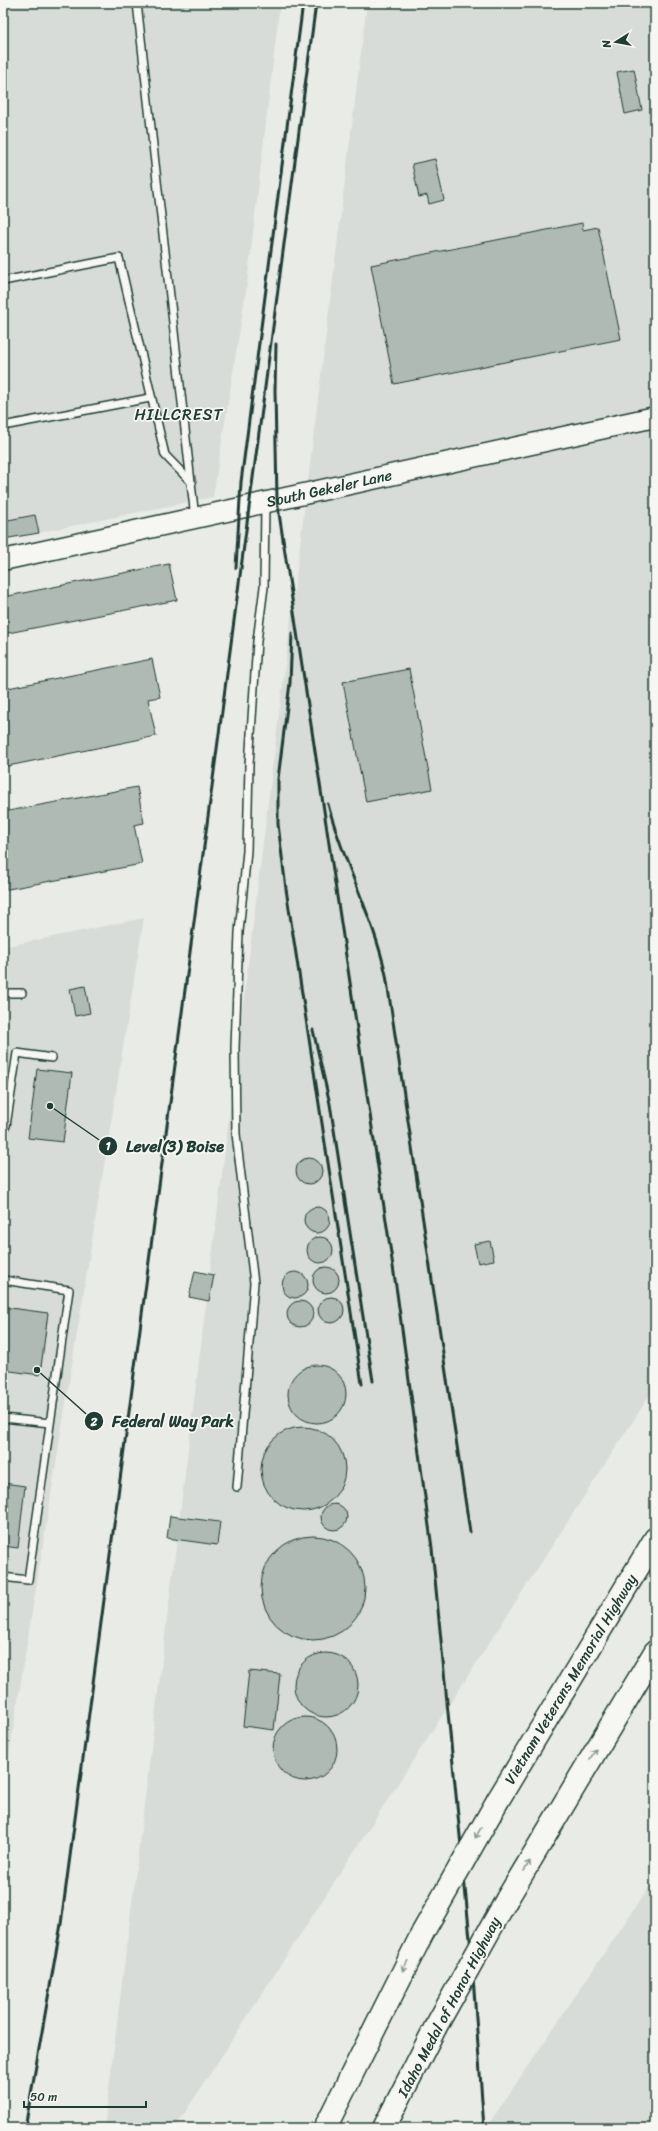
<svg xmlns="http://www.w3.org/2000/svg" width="658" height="2131" font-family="Sriracha,sans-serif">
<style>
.built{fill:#d8dcd8}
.building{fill:#b0bab5;stroke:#1f3d34}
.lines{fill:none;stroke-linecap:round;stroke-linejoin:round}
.lane-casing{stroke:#1f3d34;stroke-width:10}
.secondary-casing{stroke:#1f3d34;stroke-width:23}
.highway-casing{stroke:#1f3d34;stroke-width:25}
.lane{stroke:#f6f6f2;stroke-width:7}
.secondary{stroke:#f6f6f2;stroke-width:20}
.highway{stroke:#f6f6f2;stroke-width:22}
.rail{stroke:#1f3d34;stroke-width:3}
.highway-bridge-casing{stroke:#1f3d34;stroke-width:25;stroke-linecap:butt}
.highway-bridge{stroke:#f6f6f2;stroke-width:22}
.oneway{stroke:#8a9a93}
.labels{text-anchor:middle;stroke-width:3.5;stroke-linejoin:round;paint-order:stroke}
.street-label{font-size:15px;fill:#1f3d34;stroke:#f6f6f2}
.neighbourhood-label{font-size:16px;letter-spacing:1px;fill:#1f3d34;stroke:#f6f6f2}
.leader{fill:none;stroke:#1f3d34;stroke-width:1.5}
.callout-dot{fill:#1f3d34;stroke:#f6f6f2;stroke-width:1.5}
.mark-label{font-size:12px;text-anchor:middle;font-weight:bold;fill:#fff}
.callout-label{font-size:16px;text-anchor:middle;font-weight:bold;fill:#1f3d34;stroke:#f6f6f2;stroke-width:3.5;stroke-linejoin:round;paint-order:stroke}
</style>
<rect width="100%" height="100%" fill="#e9ebe7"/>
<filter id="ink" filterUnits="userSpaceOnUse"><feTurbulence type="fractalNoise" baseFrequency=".025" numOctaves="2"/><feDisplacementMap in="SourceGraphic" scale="8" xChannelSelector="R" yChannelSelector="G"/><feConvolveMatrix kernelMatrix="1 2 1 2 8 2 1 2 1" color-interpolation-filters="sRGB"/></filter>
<g filter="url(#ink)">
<!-- built -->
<path class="built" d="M 3,3 L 280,3 L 247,285 L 213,497 L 3,540 Z
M 367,3 L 655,3 L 655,1387 L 175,2128 L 104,2128 Z
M 144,918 L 3,1793 L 3,947 Z
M 655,1878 L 655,2128 L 486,2128 Z"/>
<!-- building -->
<path class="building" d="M 634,69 L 642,110 L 625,114 L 617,72 Z
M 435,159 L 444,200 L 429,204 L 427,195 L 419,197 L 412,164 Z
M 582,223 L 583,230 L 598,227 L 621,339 L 394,384 L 371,265 Z
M 35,515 L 39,533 L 3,539 L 3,521 Z
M 169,564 L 177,600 L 3,634 L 3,597 Z
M 152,659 L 160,697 L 148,699 L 156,736 L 3,767 L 3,689 Z
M 409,669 L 432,789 L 366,802 L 343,682 Z
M 137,787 L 144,823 L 134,825 L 142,864 L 3,890 L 3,812 Z
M 85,986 L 90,1013 L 75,1016 L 70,989 Z
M 37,1069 L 72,1073 L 63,1142 L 28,1138 Z
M296 1171a13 13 0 1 1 26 0a13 13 0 1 1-26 0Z
M304 1220a13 13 0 1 1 26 0a13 13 0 1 1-26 0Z
M307 1250a13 13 0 1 1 26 0a13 13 0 1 1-26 0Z
M 490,1241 L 494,1260 L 478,1263 L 474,1244 Z
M313 1280a13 13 0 1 1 26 0a13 13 0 1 1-26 0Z
M 195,1271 L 214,1275 L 209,1301 L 189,1297 Z
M282 1285a13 13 0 1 1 26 0a13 13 0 1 1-26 0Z
M318 1310a13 13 0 1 1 26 0a13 13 0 1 1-26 0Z
M287 1314a13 13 0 1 1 26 0a13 13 0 1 1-26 0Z
M 3,1307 L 48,1313 L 40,1375 L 3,1370 Z
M288 1394a29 29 0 1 1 58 0a29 29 0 1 1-58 0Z
M261 1469a42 42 0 1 1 84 0a42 42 0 1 1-84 0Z
M 3,1483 L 25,1486 L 18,1548 L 3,1546 Z
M321 1517a13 13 0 1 1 26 0a13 13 0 1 1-26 0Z
M 170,1516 L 220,1522 L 217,1545 L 167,1538 Z
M261 1588a52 52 0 1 1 104 0a52 52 0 1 1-104 0Z
M294 1685a32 32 0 1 1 64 0a32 32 0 1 1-64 0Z
M 249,1671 L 280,1674 L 274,1730 L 243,1726 Z
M273 1749a32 32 0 1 1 64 0a32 32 0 1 1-64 0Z"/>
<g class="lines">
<defs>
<path id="lane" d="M 137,3 L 195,518
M 3,281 L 119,258 L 165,455 L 192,483
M 3,426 L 150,398
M 3,993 L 22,993
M 3,1125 L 6,1126 L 17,1053 L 52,1058
M 3,1280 L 69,1290 L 28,1580 L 3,1577
M 3,1418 L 50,1423
M 237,1487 L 254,1283 L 236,1134 L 235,1048 L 239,932 L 247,851 L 249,765 L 257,641 L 264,587 L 265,503"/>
<g id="secondary">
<path id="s1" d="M 3,560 L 655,417"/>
</g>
<g id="highway">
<path id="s2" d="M 498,1800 L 655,1539"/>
<path d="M 507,1899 L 655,1652"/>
<path d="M 325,2128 L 423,1932"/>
<path d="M 384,2128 L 435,2028"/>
</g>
</defs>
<!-- lane casing -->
<use href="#lane" class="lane-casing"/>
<!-- secondary casing -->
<use href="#secondary" class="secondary-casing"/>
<!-- highway casing -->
<use href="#highway" class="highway-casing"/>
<!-- lane -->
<use href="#lane" class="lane"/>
<!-- secondary -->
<use href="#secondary" class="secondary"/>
<!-- highway -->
<use href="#highway" class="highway"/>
<!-- rail -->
<path class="rail" d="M 276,344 L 275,390 L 277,500 L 397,1293 L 432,1548 L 471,1949 L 484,2128
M 236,568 L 241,482 L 303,3
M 292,633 L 290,683 L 278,779 L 278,824 L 286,889 L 362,1384
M 328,804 C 343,863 373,915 386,975 L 470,1532
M 313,1030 L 330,1104 L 373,1381
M 25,2128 L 61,1924 L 316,3"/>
<defs>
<path id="highway-bridge" d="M 423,1932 L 498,1800
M 435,2028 L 507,1899"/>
</defs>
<!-- highway-bridge casing -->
<use href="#highway-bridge" class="highway-bridge-casing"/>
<!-- highway-bridge -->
<use href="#highway-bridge" class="highway-bridge"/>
</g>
<!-- one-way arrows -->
<defs><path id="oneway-shaft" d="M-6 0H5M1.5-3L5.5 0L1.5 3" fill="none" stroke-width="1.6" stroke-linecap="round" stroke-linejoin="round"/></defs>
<g class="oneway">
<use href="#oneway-shaft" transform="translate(593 1754) rotate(-59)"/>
<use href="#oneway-shaft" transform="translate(478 1833) rotate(120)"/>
<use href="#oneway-shaft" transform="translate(527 1866) rotate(-59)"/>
<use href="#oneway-shaft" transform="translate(405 1966) rotate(117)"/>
</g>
</g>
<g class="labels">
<!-- street labels -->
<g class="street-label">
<text dy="5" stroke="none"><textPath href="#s1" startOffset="334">South Gekeler Lane</textPath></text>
<text dy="5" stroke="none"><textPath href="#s2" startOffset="141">Vietnam Veterans Memorial Highway</textPath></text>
<text transform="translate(449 2007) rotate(-62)" y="5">Idaho Medal of Honor Highway</text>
</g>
<!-- neighbourhood labels -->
<g class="neighbourhood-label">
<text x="179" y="420">HILLCREST</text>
</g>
</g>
<!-- callouts -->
<path class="leader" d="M50 1106L108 1146M37 1370L94 1421"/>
<g class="callout-dot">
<circle cx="50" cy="1106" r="4"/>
<circle cx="37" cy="1370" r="4"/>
<circle cx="108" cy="1146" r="10"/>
<circle cx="94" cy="1421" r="10"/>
</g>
<g class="mark-label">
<text x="108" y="1150">1</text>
<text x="94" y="1426">2</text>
</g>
<g class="callout-label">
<text x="175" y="1152">Level(3) Boise</text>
<text x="173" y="1427">Federal Way Park</text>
</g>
<!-- margin -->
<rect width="658" height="2131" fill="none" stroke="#f6f6f2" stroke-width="16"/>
<rect x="8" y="8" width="642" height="2115" fill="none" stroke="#1f3d34" stroke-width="1.5" filter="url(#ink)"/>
<!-- north arrow -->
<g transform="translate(616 42) rotate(259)" stroke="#f6f6f2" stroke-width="3" paint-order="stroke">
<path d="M0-3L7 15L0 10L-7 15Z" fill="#1f3d34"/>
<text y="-6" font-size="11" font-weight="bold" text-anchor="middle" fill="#1f3d34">N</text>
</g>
<!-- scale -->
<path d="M24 2101v6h122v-6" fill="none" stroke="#1f3d34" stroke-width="2"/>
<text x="30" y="2101" font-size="12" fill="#1f3d34" stroke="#f6f6f2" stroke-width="3" paint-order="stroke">50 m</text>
</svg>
